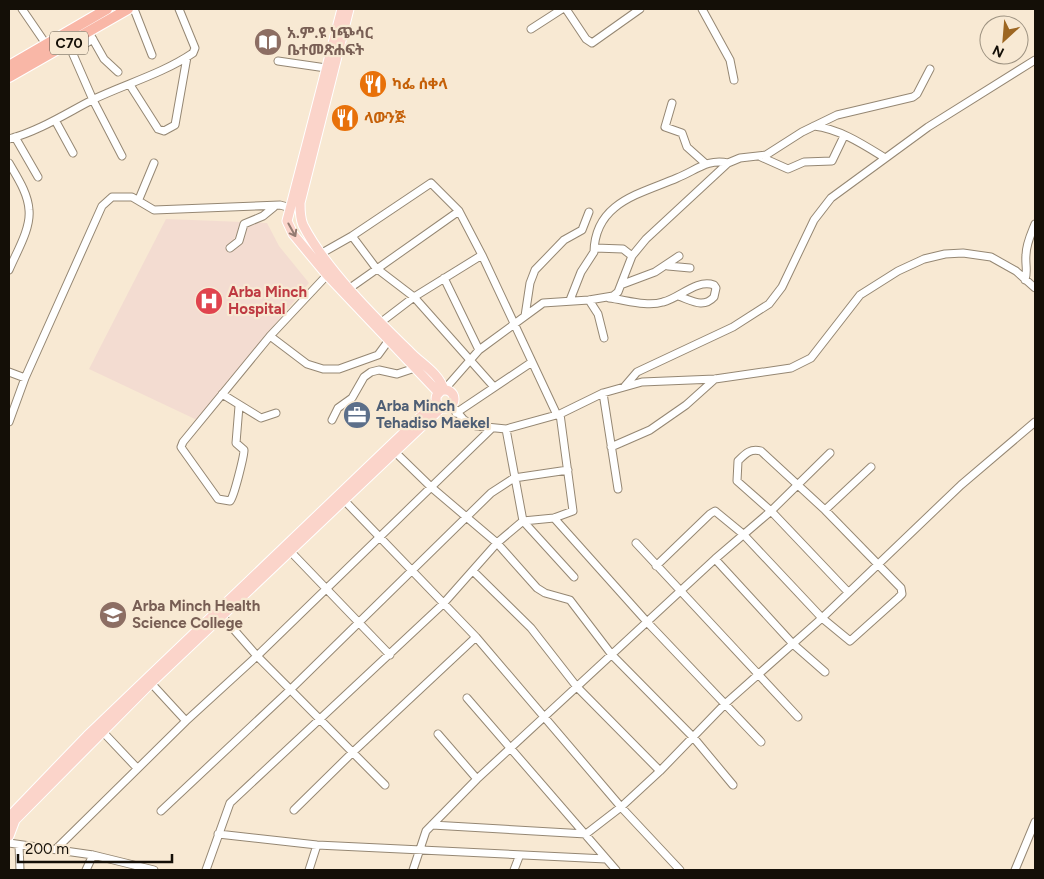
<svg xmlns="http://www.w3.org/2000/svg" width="1044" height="879" font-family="Figtree,'Noto Sans Ethiopic',sans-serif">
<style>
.medical{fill:#f3dcd1}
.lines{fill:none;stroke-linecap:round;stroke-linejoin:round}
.minor-casing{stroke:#958773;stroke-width:9}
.major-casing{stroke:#fff;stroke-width:11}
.highway-casing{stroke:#fff;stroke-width:12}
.minor{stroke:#fff;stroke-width:7}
.major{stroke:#fbd4ca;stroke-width:9}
.highway{stroke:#f9b7a7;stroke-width:10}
.oneway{stroke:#937b72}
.labels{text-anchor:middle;stroke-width:4.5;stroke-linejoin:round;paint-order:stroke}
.shield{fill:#f8e9d3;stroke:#585044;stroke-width:1}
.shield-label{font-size:14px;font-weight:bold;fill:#140f07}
.education-label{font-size:15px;font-weight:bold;fill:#785e54;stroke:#f8e9d3;text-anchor:start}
.food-label{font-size:15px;font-weight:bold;fill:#c56008;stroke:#f8e9d3;text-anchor:start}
.health-label{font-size:15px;font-weight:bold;fill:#be3a42;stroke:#f8e9d3;text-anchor:start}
.service-label{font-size:15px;font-weight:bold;fill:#4e5e75;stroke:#f8e9d3;text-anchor:start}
</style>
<rect width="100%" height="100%" fill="#f8e9d3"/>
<!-- medical -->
<path class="medical" d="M 166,219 L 267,223 L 279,246 L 309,283 L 197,420 L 89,369 Z"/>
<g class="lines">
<defs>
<path id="minor" d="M 22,9 L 46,44
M 134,9 L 152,55
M 566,9 L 586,39 L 592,43 L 640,9
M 702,9 L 730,60 L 734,80
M 531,29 L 562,9
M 91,36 L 104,59 L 118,72
M 93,39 L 72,52 L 93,100 L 122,156
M 278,61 L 326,68
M 130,85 L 158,129 L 164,131 L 175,125 L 187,57
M 672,103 L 665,127 L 682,133 L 687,147 L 706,164
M 55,120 L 73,153
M 814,126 C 840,129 864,145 885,158
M 15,137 L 38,177
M 9,139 C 39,131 65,114 92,100 C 125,84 162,74 193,53 L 195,48 L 179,9
M 761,157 L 788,169 L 804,162 L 832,161 L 844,136
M 9,163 C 17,177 28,193 29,210 C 31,229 16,253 9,270
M 139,199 L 154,163
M 352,236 L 376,268 L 414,297 L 494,387
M 230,248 L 239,241 L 244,224 L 263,216 L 274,207
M 595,248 L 623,249 L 632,256
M 322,253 L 352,236 L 431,183 L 459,211 L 482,255 L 557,415
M 668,266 L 690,268
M 444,278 L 479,350
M 1025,280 C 1028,271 1025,264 1026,255 C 1026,244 1031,234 1035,224
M 623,284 L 655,272 L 679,256
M 350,288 L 459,211
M 609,298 C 626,300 647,307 663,302 C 680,298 696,279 714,285 L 716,288 L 714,297 C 703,309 691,300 678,296
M 570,300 L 581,272 L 594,252 C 595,202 640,194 677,178 C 695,171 708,158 728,163
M 589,300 L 598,314 L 604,338
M 525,316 L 530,283 L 535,270 L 564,240 L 582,230 L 589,212
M 380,323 L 414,297 L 482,255
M 270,336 L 307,364 L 323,369 L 339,369 L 378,355 L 389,340
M 9,372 L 25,378
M 625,386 L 637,372 L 733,327 L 769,304 L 782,287 L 814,220 L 831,198 L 928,127 L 1035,60
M 444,390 L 479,350 L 543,303 L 589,300 L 613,296 L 618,292 L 632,256 L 646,239 L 728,163 L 740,158 L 766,155 L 802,132 L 837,115 L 913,97 L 917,94 L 930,69
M 603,393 L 618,489
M 222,394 L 261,418 L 276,413
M 451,405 L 464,420 L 476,426 L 506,429 L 560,414 L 603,393 L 642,382 L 715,379 L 791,368 L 811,358 L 860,295 L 898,271 L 924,259 L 945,254 L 963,253 L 991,257 L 1016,271 L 1035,288
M 239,406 L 236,443 L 244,450 C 244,456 234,497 230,501 L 218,499 L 183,450 L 181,447 L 183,442 L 270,336 L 329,273
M 456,413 L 532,362
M 332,420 L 338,408 L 352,398 L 364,377 L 371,372 L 379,370 L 397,374 L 415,368
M 9,422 L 25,378 L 102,206 L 112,197 L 132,197 L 154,210 L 280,205 L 291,208
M 506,429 L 523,521 L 574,577
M 611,447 L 650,430 L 686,405 L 715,379
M 394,451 L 431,487 L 497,543 L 537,588 L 545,593 L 570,600 L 612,655 L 693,737 L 733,785
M 341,497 L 476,637 L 621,807 L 680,870
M 825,510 L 871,467
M 554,518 L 648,623 L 761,742
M 636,543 L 798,717
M 290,551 L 390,655
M 715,559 L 793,644 L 825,672
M 656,566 L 710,514 L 715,511 L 743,534 L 822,618 L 850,641 L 898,598 L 902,594 L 901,588 L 825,510 L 761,451 C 750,448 745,454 738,461 L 737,481 L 771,511 L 848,592
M 473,571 L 531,628 L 577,687 L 660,771
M 222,616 L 257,656 L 385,785
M 151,683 L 186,721
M 467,698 L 616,870
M 102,731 L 137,768
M 438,734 L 477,779
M 294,810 L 353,752 L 476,637
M 161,811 L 291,689 L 491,493 L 514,478 L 568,470
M 432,825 L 586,834 L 621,807 L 660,771 L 726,703 L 822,618 L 961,485 L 1035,422
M 218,834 L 317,845 L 606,859
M 9,843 L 93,855 L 154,870
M 19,845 L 20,870
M 57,848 L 186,721 L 257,656 L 491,429
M 86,870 L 93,855
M 206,870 L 230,803 L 443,604 L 497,543 L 523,521 L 554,518 L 573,511 L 560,414
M 309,870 L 317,845
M 413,870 L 426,831 L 477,779 L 715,559 L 771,511 L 830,453
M 514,870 L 519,857
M 1015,870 L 1035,822"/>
<path id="major" d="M 342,9 L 287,221 L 293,234 L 327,275 L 439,393
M 349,9 L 300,203 C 300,210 300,218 303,225 C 325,268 374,317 409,351 C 421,364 438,372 444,390
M436 399a9 9 0 1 1 18 0a9 9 0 1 1-18 0Z
M 9,817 L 87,736 L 436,402
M 9,836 L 15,820 L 151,683 L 441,408"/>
<path id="highway" d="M 9,66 L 107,9
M 9,77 L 128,9"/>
</defs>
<!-- minor casing -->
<use href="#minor" class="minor-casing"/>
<!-- major casing -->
<use href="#major" class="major-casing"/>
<!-- highway casing -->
<use href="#highway" class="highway-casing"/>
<!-- minor -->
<use href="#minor" class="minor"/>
<!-- major -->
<use href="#major" class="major"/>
<!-- highway -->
<use href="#highway" class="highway"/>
</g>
<!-- one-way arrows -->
<defs><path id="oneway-shaft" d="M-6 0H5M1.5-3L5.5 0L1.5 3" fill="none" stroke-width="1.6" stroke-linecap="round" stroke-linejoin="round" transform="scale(1.25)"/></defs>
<use class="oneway" href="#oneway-shaft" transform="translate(292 230) rotate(61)"/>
<!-- icons -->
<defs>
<symbol id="library-disc" viewBox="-11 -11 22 22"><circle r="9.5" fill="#8d6e63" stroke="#f8e9d3"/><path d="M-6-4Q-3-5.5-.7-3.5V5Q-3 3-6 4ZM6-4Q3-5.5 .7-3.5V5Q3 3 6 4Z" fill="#fff"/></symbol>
<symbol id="restaurant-disc" viewBox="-11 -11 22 22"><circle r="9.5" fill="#e8710a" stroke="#f8e9d3"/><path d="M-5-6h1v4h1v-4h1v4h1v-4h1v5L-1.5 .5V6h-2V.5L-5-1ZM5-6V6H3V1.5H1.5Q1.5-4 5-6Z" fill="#fff"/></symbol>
<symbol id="hospital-disc" viewBox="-11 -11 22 22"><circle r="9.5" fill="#e0444e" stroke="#f8e9d3"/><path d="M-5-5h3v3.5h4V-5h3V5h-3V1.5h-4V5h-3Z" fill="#fff"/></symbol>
<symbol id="office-disc" viewBox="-11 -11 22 22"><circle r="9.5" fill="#5c6f8a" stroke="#f8e9d3"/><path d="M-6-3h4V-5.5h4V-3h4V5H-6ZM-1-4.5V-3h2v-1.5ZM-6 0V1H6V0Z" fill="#fff"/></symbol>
<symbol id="university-disc" viewBox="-11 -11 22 22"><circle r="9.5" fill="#8d6e63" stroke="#f8e9d3"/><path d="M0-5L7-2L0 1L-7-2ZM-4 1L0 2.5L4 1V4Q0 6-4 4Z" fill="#fff"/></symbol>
</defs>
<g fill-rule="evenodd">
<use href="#library-disc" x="252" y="26" width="32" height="32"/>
<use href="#restaurant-disc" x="357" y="68" width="32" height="32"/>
<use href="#restaurant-disc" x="329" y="102" width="32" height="32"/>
<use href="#hospital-disc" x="193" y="285" width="32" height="32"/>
<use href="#office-disc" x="341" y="399" width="32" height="32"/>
<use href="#university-disc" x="97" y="599" width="32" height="32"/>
</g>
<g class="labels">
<!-- shield labels -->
<rect class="shield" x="50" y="31.5" width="38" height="23" rx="4"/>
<g class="shield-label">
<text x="69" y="48">C70</text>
</g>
<!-- education labels -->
<g class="education-label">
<text x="287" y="38">አ.ም.ዩ ነጭሳር<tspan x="287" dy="17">ቤተመጽሐፍት</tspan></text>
<text x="132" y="611">Arba Minch Health<tspan x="132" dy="17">Science College</tspan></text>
</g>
<!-- food labels -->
<g class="food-label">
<text x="392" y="89">ካፌ ሰቀላ</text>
<text x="364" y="123">ላውንጅ</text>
</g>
<!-- health labels -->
<g class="health-label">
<text x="228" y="297">Arba Minch<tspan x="228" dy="17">Hospital</tspan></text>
</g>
<!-- service labels -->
<g class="service-label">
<text x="376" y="411">Arba Minch<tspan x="376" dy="17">Tehadiso Maekel</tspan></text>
</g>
</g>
<!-- border -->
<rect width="1044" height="879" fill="none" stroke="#140f07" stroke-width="20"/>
<!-- north arrow -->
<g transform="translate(1004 40) rotate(206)"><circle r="24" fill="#f8e9d3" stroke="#9d9281"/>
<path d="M0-4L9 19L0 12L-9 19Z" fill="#9d6621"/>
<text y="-8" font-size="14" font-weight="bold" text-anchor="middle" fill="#140f07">N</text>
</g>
<!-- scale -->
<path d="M18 854v8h154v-8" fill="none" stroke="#140f07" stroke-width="2.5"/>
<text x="25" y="854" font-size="15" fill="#140f07" stroke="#f8e9d3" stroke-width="4" paint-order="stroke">200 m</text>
</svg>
